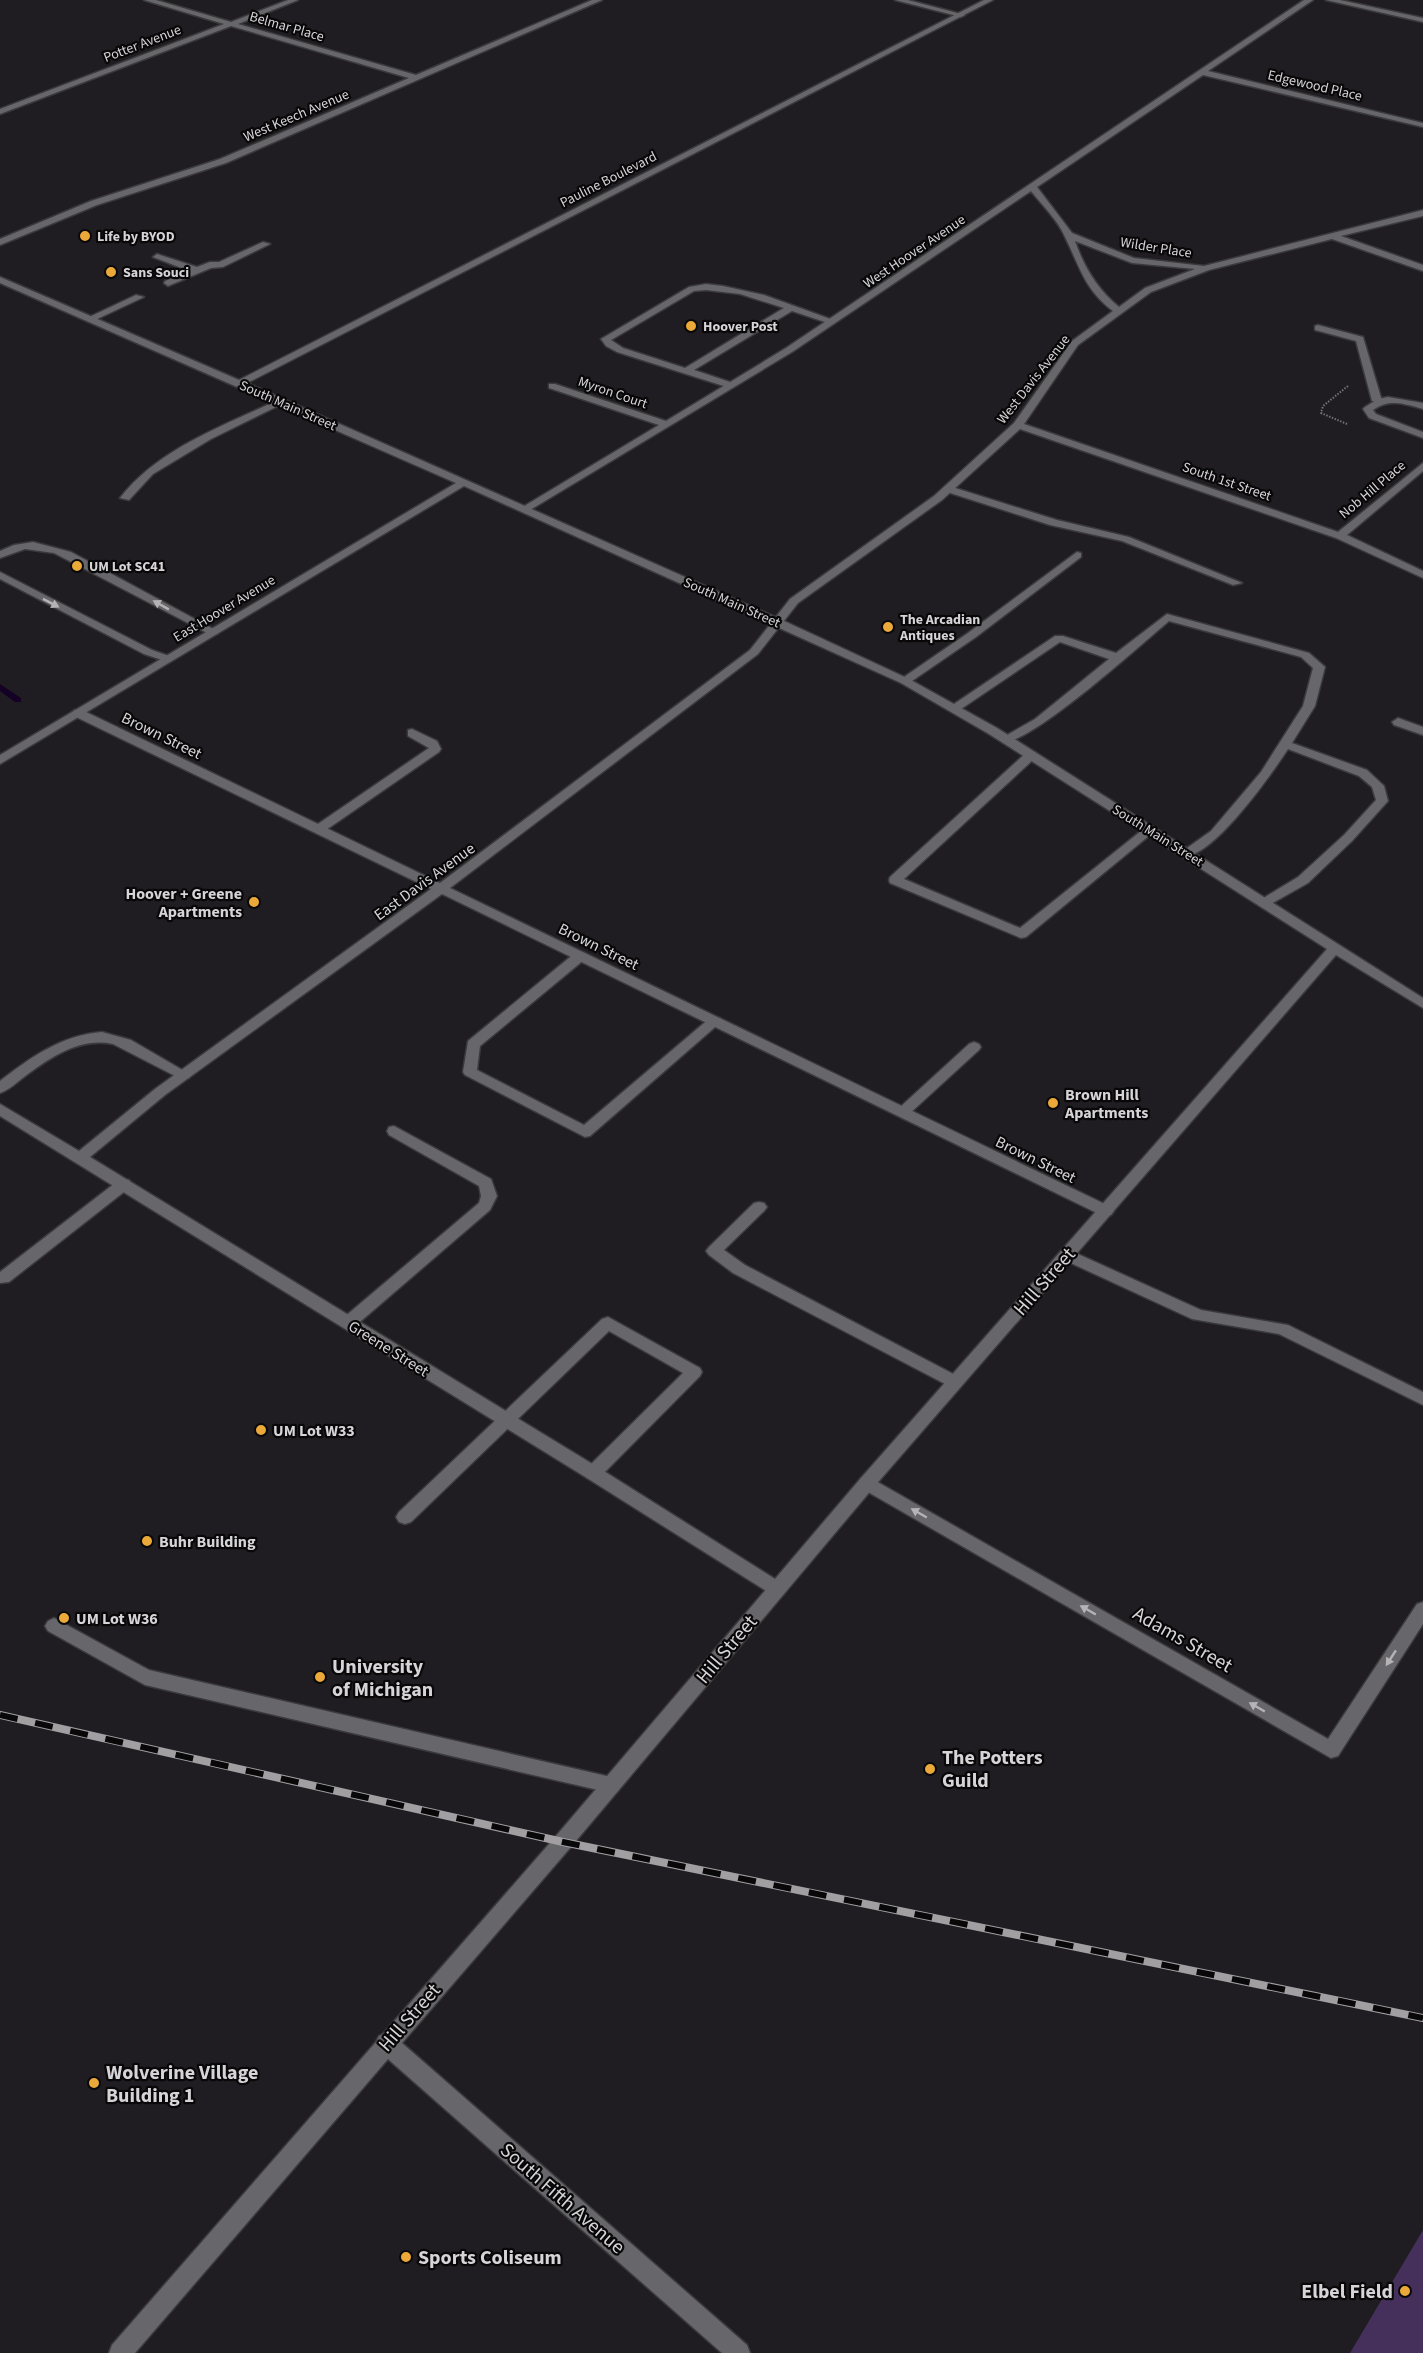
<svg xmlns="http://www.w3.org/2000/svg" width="1423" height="2353" font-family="'Source Sans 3',sans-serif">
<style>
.green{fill:#452f5b}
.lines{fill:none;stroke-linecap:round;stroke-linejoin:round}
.stream{fill:#150026;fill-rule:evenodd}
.lane-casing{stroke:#3a393b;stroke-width:3}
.street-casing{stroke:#3a393b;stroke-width:3}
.secondary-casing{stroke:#3a393b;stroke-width:3}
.path{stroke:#747276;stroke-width:2;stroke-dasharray:1.5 1.5;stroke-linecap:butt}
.lane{fill:#67666a;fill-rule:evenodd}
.street{fill:#67666a;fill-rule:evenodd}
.secondary{fill:#67666a;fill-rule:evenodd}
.rail-casing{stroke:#a19fa2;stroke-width:8}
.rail{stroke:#090809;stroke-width:6;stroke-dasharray:18;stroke-linecap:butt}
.oneway{fill:#b5b3b6}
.poi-dot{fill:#eba939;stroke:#090809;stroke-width:2}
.labels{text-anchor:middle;stroke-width:4.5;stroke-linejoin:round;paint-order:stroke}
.far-street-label{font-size:14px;fill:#d6d4d7;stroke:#090809}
.far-poi-label{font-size:14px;font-weight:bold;fill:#d6d4d7;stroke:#090809;text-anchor:start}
.street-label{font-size:16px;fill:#d6d4d7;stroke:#090809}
.poi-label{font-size:16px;font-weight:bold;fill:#d6d4d7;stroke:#090809;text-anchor:start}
.near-street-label{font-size:20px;fill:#d6d4d7;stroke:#090809}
.near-poi-label{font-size:20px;font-weight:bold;fill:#d6d4d7;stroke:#090809;text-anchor:start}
</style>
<rect width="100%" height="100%" fill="#1f1d21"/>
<!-- green -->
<path class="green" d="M 1423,2230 L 1423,2353 L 1350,2353 Z"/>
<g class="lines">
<!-- stream -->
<path class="stream" d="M 0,684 L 21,698 L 21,702 L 15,702 L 0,691 Z"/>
<defs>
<path id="lane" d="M 263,242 L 270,244 L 223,267 L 211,268 L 168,286 L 164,283 L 165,281 L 189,271 L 153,257 L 157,254 L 197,267 L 210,262 L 219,262 Z
M 706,284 L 723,286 L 764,295 L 836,321 L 831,324 L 792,311 L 694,370 L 733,383 L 733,387 L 730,388 L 617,352 L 606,346 L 601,339 L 689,287 ZM 706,290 L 740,294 L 784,308 L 685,368 L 623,348 L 611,340 L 694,291 Z
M 136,295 L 144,297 L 95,320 L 87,318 Z
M 1318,325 L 1363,337 L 1382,401 L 1380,403 L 1372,401 L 1356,341 L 1315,330 L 1315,326 Z
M 278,400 L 286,402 L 211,439 L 153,474 L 129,500 L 120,498 C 158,449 223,426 278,400 Z
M 944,487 L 952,487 L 1057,520 L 1129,537 L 1242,583 L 1233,585 L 1122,541 L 1050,525 L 944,491 Z
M 33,542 L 71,552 L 219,632 L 217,634 L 209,634 L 54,553 L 25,549 L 0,558 L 0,551 L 14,545 Z
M 1077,552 L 1081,553 L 1081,557 L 976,637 L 909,683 L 901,683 L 901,679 L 968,633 Z
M 0,572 L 152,650 L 172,657 L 174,659 L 168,662 L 144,654 L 0,579 Z
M 1167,614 L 1309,653 L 1325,667 L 1315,706 L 1292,743 L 1367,770 L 1384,786 L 1388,801 L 1352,841 L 1308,883 L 1269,905 L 1264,906 L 1257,902 L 1298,877 L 1344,835 L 1376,800 L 1372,787 L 1359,776 L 1288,749 C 1273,772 1210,863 1181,856 L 1180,853 L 1211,831 L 1261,772 L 1303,706 L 1313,668 L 1301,657 L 1169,621 C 1144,642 1028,747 1002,742 L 1000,739 L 1035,719 L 1109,659 L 1060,642 L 958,711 L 950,711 L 948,708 L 1055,636 L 1063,636 L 1116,653 Z
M 1398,718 L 1423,727 L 1423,735 L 1394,725 L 1392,722 Z
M 412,729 L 437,741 L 441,749 L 439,752 L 323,832 L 315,832 L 315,826 L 429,748 L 408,736 L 408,730 Z
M 1031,751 L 1037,755 L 1035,758 L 904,879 L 1020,928 L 1146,827 L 1154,827 L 1156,830 L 1026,937 L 1021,938 L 890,883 L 889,880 L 890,877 L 1027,752 Z
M 580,952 L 585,953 L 587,956 L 585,959 L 480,1046 L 477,1070 L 584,1125 L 710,1018 L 720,1018 L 722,1021 L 590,1136 L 585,1137 L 465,1075 L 463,1072 L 468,1041 L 575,953 Z
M 102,1032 L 131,1040 L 191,1075 L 189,1078 L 179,1078 L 113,1044 C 79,1037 50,1058 24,1077 C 16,1083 9,1090 0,1093 L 0,1081 C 31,1057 62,1035 102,1032 Z
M 974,1042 L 979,1044 L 981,1047 L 979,1050 L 908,1115 L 898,1115 L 896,1112 L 898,1109 L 969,1044 Z
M 394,1126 L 491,1179 L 497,1196 L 490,1210 L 354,1327 L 342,1327 L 340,1323 L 342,1319 L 479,1203 L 481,1196 L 479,1186 L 389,1135 L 387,1131 L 389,1127 Z
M 124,1179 L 129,1180 L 132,1184 L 129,1188 L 9,1282 L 0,1283 L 0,1272 L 119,1180 Z
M 759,1202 L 764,1203 L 767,1207 L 764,1211 L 724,1250 L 745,1265 L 961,1378 L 963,1382 L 961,1386 L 949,1386 L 733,1273 L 709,1255 L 706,1251 L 709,1247 L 754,1203 Z
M 1067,1249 L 1201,1310 L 1288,1325 L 1423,1392 L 1423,1405 L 1279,1334 L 1192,1319 L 1062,1259 L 1059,1255 L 1062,1251 Z
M 608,1317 L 700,1368 L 702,1372 L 700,1376 L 599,1478 L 593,1480 L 587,1478 L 584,1473 L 587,1468 L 683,1373 L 609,1331 L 411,1522 L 405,1524 L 399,1522 L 396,1517 L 399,1512 L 602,1319 Z
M 54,1618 L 149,1670 L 611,1777 L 618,1779 L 621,1785 L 618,1791 L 611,1793 L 145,1685 L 48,1631 L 45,1626 L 48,1621 Z"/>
<path id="street" d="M 144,0 L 156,0 L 231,22 L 288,0 L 298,0 L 238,24 L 416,75 L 592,0 L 602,0 L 226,163 L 97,205 L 0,245 L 0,239 L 91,201 L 220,159 L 409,78 L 231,26 L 0,114 L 0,109 L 224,24 Z
M 895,0 L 908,0 L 965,15 L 961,17 Z
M 1304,0 L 1313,0 L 1208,71 L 1423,123 L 1423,127 L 1203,75 L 1037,187 L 1072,233 L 1134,258 L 1204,266 L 1423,210 L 1423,216 L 1341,236 L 1423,265 L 1423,271 L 1332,239 L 1209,270 L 1151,292 L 1078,345 L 1024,424 L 1338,532 L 1423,463 L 1423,471 L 1347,535 L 1423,571 L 1423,578 L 1336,538 L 1020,429 L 942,500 L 798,603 L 758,654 L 450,888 L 1111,1207 L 1114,1211 L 1111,1215 L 1101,1215 L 442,894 L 165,1095 L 90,1157 L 599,1468 L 783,1584 L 786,1589 L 783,1594 L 777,1596 L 771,1594 L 587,1478 L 0,1116 L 0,1104 L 79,1151 L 155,1089 L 431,889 L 74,716 L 74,710 L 82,710 L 440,883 L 750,650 L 790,599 L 934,496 L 1014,423 L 1072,341 L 1113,311 C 1084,289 1080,267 1065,237 C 1058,220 1042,205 1031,191 L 792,352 L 525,513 L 520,510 L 521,508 L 659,425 L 549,388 L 549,384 L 555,384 L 666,421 L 786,348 ZM 1075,241 L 1132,263 L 1195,269 L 1145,288 L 1119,307 C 1097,289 1084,267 1075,241 Z
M 1326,0 L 1340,0 L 1423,18 L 1423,22 Z
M 1388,397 L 1423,403 L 1423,409 C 1405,404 1390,398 1373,410 L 1376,414 L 1423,432 L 1423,438 L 1369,418 L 1363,409 L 1365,407 L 1378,399 Z
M 867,1476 L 1328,1739 L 1417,1604 L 1423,1602 L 1423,1624 L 1338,1756 L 1331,1758 L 861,1488 L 858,1483 L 861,1478 Z"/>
<path id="secondary" d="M 984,0 L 993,0 L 247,383 L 782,620 L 909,679 L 997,728 L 1423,998 L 1423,1008 L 1336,955 L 873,1488 L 570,1848 L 402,2043 L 747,2345 L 750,2353 L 722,2353 L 388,2059 L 135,2353 L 109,2353 L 112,2345 L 376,2042 L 379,2036 L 383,2034 L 556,1836 L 861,1478 L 1327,949 L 989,734 L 901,683 L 464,486 L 0,764 L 0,755 L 456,483 L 0,283 L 0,277 L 239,380 Z"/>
</defs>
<!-- lane casing -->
<use href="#lane" class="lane-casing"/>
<!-- street casing -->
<use href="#street" class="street-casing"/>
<!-- secondary casing -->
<use href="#secondary" class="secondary-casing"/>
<!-- path -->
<path class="path" d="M 1347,424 L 1321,413 L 1323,406 L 1348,386"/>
<!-- lane -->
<use href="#lane" class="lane"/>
<!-- street -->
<use href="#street" class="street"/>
<!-- secondary -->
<use href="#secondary" class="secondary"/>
<defs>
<path id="rail" d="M 0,1715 L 563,1842 L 1423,2018"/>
</defs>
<!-- rail casing -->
<use href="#rail" class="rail-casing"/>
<!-- rail -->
<use href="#rail" class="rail"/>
</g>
<!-- one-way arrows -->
<defs><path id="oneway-solid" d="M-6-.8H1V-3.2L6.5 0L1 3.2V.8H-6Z" transform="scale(1.5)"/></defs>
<g class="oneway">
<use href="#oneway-solid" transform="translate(51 603) rotate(27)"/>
<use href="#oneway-solid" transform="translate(161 605) rotate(-151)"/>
<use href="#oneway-solid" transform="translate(919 1513) rotate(-150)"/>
<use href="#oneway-solid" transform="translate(1088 1610) rotate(-150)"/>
<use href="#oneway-solid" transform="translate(1391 1658) rotate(123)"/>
<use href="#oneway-solid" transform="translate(1257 1707) rotate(-150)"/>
</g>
<!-- markers -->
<g class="poi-dot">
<circle cx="85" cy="236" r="6"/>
<circle cx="111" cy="272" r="6"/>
<circle cx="691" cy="326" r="6"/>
<circle cx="77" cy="566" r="6"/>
<circle cx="888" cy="627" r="6"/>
<circle cx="254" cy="902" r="6"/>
<circle cx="1053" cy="1103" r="6"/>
<circle cx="261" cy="1430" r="6"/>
<circle cx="147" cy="1541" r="6"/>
<circle cx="64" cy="1618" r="6"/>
<circle cx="320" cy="1677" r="6"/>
<circle cx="930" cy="1769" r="6"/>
<circle cx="94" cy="2083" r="6"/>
<circle cx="406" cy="2257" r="6"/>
<circle cx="1405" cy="2291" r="6"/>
</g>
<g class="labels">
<!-- far-street labels -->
<g class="far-street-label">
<text transform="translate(287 26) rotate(16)" y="5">Belmar Place</text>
<text transform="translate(142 43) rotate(-21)" y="5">Potter Avenue</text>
<text transform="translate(1315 85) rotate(13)" y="5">Edgewood Place</text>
<text transform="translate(296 115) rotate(-23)" y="5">West Keech Avenue</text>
<text transform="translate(608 179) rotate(-27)" y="5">Pauline Boulevard</text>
<text transform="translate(1156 247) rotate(9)" y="5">Wilder Place</text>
<text transform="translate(914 251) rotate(-34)" y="5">West Hoover Avenue</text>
<text transform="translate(1033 379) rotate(-52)" y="5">West Davis Avenue</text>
<text transform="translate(613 392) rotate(19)" y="5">Myron Court</text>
<text transform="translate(288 405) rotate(24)" y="5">South Main Street</text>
<text transform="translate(1227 481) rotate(19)" y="5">South 1st Street</text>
<text transform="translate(1372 489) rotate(-40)" y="5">Nob Hill Place</text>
<text transform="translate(732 602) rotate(24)" y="5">South Main Street</text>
<text transform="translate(224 608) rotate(-31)" y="5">East Hoover Avenue</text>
<text transform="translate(1158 835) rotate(32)" y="5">South Main Street</text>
</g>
<!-- far-poi labels -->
<g class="far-poi-label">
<text x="97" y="241">Life by BYOD</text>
<text x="123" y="277">Sans Souci</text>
<text x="703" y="331">Hoover Post</text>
<text x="89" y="571">UM Lot SC41</text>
<text x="900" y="624">The Arcadian<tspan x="900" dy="16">Antiques</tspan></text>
</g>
<!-- street labels -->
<g class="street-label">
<text transform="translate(162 735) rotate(26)" y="6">Brown Street</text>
<text transform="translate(424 881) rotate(-36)" y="6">East Davis Avenue</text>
<text transform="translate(599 946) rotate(26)" y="6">Brown Street</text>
<text transform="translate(1036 1159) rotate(26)" y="6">Brown Street</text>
<text transform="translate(389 1348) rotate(32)" y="6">Greene Street</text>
</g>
<!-- poi labels -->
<g class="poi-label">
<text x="242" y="899" text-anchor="end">Hoover + Greene<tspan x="242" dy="18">Apartments</tspan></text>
<text x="1065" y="1100">Brown Hill<tspan x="1065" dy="18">Apartments</tspan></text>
<text x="273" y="1436">UM Lot W33</text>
<text x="159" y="1547">Buhr Building</text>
<text x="76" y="1624">UM Lot W36</text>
</g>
<!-- near-street labels -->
<g class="near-street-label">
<text transform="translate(1044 1281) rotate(-49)" y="7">Hill Street</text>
<text transform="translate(1183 1639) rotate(30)" y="7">Adams Street</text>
<text transform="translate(726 1649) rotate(-50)" y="7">Hill Street</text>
<text transform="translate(409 2017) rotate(-49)" y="7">Hill Street</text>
<text transform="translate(563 2198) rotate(41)" y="7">South Fifth Avenue</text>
</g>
<!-- near-poi labels -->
<g class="near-poi-label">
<text x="332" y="1673">University<tspan x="332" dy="23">of Michigan</tspan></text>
<text x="942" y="1764">The Potters<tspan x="942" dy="23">Guild</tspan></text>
<text x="106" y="2079">Wolverine Village<tspan x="106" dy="23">Building 1</tspan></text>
<text x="418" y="2264">Sports Coliseum</text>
<text x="1393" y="2298" text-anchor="end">Elbel Field</text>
</g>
</g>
</svg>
